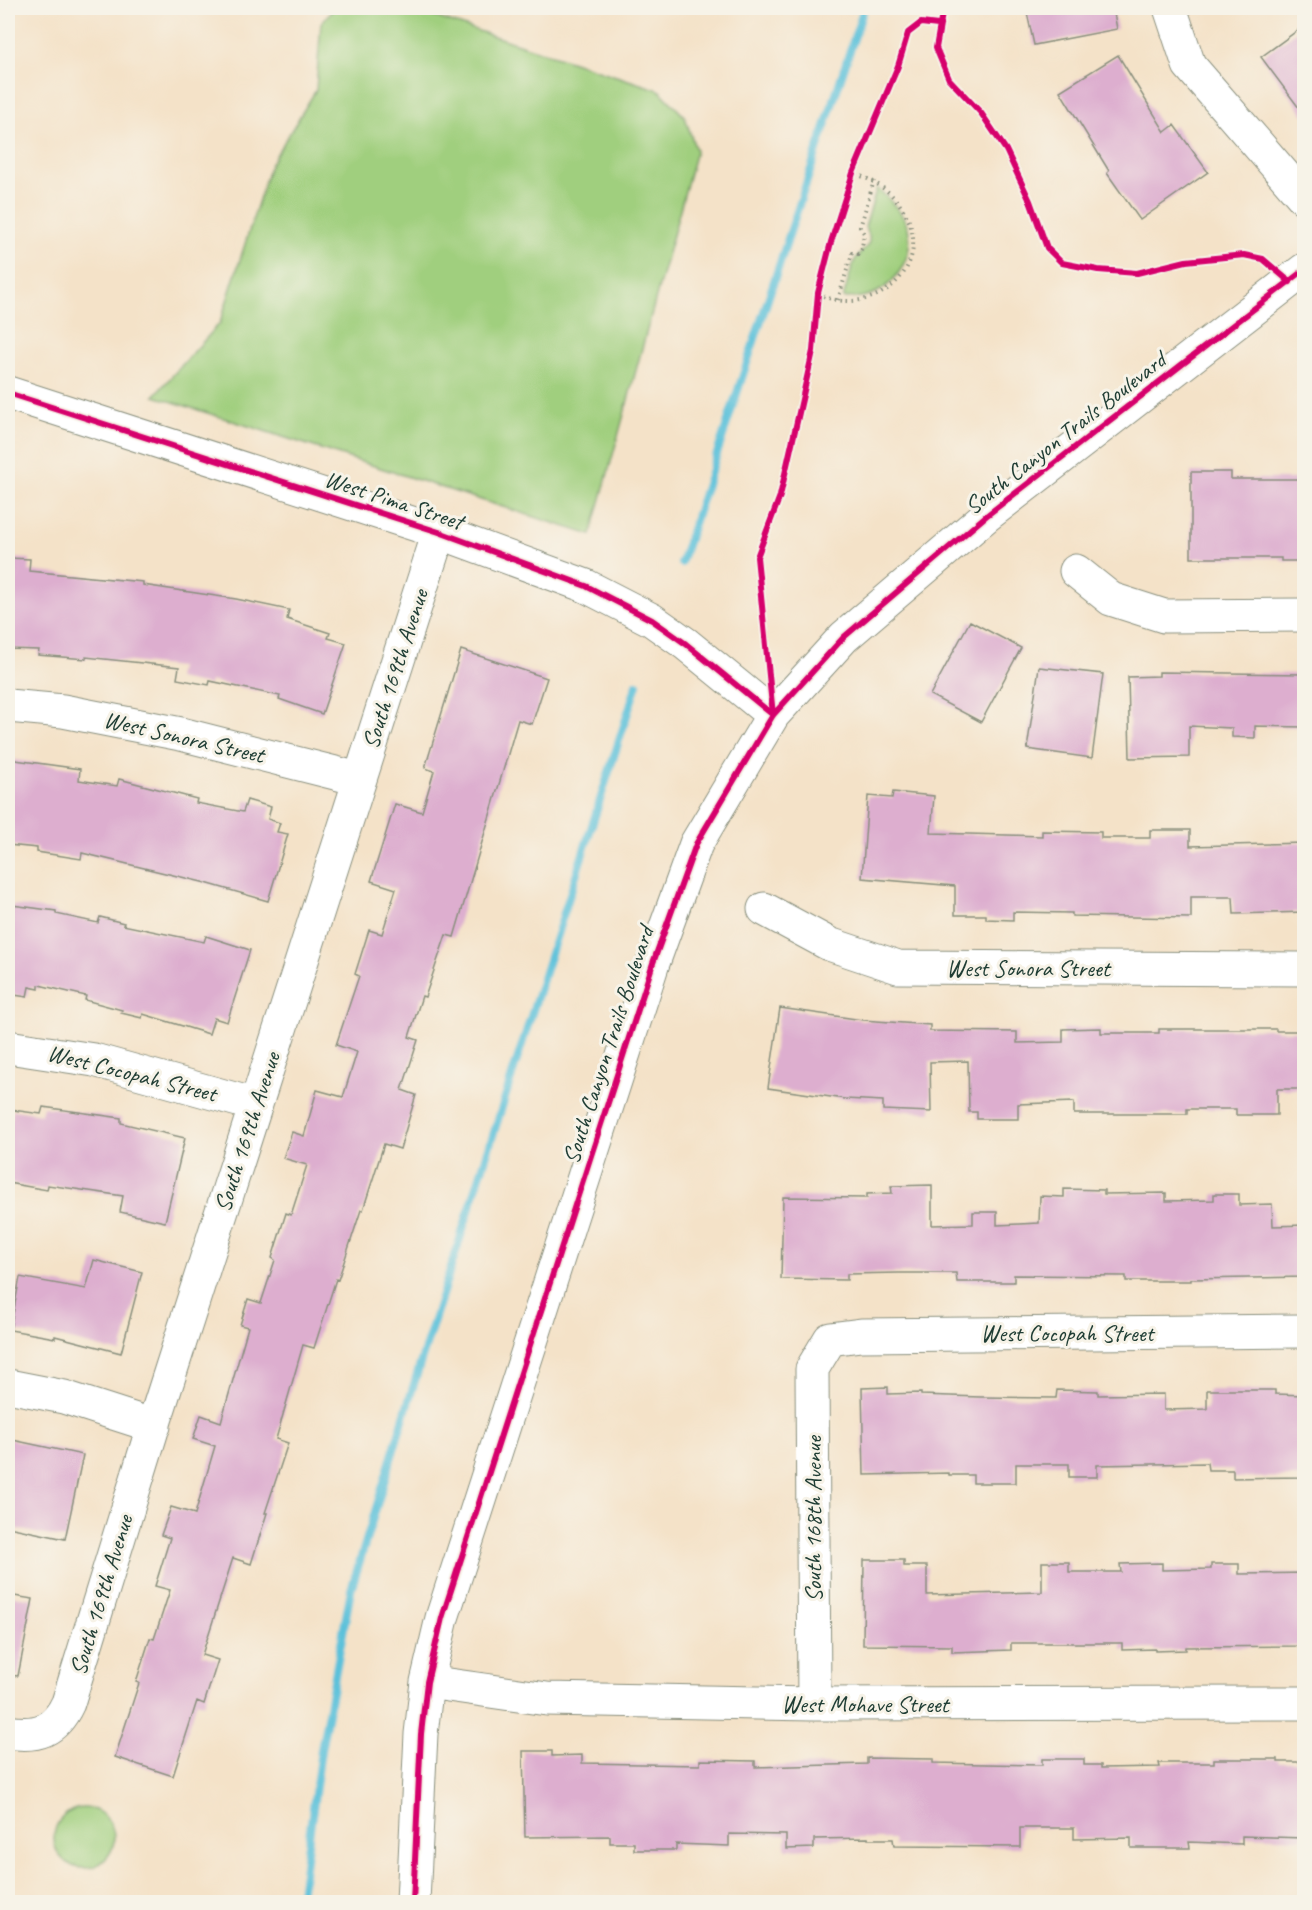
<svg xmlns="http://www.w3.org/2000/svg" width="1312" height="1910" font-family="Caveat,sans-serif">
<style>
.green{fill:#a0cf7e;stroke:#608659;stroke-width:1.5}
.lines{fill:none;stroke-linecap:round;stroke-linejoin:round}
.stream{stroke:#5cc1da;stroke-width:8}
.building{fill:#ddaecf}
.minor-casing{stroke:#8a907e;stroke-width:35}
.path{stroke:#8a907e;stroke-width:4;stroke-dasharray:1.5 4.5;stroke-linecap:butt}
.minor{stroke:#fff;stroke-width:33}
.cycleway-casing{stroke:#f7f3e8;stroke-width:10}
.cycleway{stroke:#d6006c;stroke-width:6}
.labels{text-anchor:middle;stroke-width:6;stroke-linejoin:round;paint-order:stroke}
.street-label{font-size:24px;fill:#1f3d34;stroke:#f7f3e8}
</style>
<rect width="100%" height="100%" fill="#f7f3e8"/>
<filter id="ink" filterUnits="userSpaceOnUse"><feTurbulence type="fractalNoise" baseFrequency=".0167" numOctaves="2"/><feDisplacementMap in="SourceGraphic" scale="12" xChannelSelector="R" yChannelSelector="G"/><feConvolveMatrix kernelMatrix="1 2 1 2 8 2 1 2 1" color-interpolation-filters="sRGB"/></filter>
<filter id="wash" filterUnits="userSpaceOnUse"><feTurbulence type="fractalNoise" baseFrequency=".008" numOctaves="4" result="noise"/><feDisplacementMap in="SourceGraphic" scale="24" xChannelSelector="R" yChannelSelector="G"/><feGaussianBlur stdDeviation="1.35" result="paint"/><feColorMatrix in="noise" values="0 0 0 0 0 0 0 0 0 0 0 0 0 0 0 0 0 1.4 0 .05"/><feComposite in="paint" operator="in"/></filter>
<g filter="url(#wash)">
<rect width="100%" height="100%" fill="#f4e2c8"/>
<!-- green -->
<path class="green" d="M 334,8 L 408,8 L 659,90 L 685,117 L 696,151 L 591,535 L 154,396 L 220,323 L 270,165 L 316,90 L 321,23 Z
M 877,188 C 888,198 903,212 908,228 C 915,255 896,286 870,295 C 861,298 852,298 843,298 C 847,286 850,272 855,260 C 861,249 877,246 865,227 Z
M54 1838a30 30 0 1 1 60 0a30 30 0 1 1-60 0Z"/>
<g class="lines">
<!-- stream -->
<path class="stream" d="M 681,563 L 864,8
M 300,1902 L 321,1750 L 351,1590 L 421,1361 L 637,684"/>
</g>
<g id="blocks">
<!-- building -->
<path class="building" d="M 1026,8 L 1113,8 L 1117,29 L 1034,45 Z
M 1305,25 L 1305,116 L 1261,57 Z
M 1118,55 L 1165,132 L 1174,125 L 1208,172 L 1140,220 L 1107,173 L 1109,171 L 1060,91 Z
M 1191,472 L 1231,472 L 1231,479 L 1305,479 L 1305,561 L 1281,561 L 1281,558 L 1191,558 Z
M 8,558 L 30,559 L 29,571 L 143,582 L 143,585 L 236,599 L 289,610 L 287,619 L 330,633 L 328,638 L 346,643 L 322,714 L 279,699 L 280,696 L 210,681 L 209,685 L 177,679 L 179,667 L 86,657 L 86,659 L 38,655 L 39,650 L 8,649 Z
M 970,621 L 1021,648 L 981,722 L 930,695 Z
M 461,650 L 547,678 L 532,724 L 518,720 L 454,937 L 446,935 L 425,997 L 422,996 L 409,1037 L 418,1040 L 402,1090 L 416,1095 L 400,1149 L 384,1144 L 363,1210 L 361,1210 L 338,1280 L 336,1279 L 314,1348 L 303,1345 L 276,1439 L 288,1443 L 265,1513 L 267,1513 L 251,1564 L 233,1558 L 202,1655 L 218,1660 L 204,1704 L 197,1701 L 173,1776 L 115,1757 L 139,1683 L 136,1682 L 150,1638 L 154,1639 L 170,1590 L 155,1586 L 170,1538 L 161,1535 L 171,1507 L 195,1514 L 215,1446 L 193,1439 L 201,1415 L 221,1422 L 248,1327 L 240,1325 L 248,1299 L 261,1303 L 275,1260 L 272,1258 L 286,1213 L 291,1215 L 307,1165 L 283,1158 L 292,1132 L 304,1136 L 317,1090 L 343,1097 L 357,1052 L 336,1045 L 359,976 L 355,974 L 369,930 L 382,934 L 396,889 L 371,881 L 395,804 L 422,812 L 434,771 L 425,768 Z
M 1039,667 L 1103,674 L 1092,758 L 1027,749 Z
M 1159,672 L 1305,674 L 1305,727 L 1255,726 L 1255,738 L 1232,737 L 1232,728 L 1189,726 L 1189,757 L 1130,758 L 1128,677 L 1159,676 Z
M 8,759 L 80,769 L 79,780 L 117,786 L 119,779 L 197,799 L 196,803 L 243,812 L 247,800 L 271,807 L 268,819 L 280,823 L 277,832 L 288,834 L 268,901 L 202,882 L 82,853 L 81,859 L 37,852 L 37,848 L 8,845 Z
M 893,792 L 934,796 L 931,833 L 1042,836 L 1042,831 L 1101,832 L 1101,838 L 1150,838 L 1150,830 L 1190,830 L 1190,846 L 1305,843 L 1305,912 L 1234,914 L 1233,897 L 1191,897 L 1191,918 L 1072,916 L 1072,913 L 1013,912 L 1013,920 L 986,919 L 986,915 L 955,915 L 955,886 L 862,878 L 868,796 L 892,798 Z
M 12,905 L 56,911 L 56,914 L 98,923 L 100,917 L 124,923 L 123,925 L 204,942 L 206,936 L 250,950 L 227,1022 L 214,1018 L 209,1034 L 143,1014 L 142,1018 L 121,1013 L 122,1010 L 85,1000 L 86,996 L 39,985 L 39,989 L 29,987 L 27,997 L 8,994 L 8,937 Z
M 780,1008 L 863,1020 L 930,1025 L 930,1031 L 1017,1032 L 1017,1043 L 1063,1042 L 1063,1029 L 1101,1028 L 1101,1033 L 1159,1033 L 1159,1029 L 1276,1029 L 1276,1031 L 1305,1031 L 1305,1089 L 1277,1089 L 1277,1115 L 1236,1115 L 1236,1109 L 1187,1109 L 1187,1114 L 1074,1114 L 1074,1102 L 1018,1104 L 1018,1119 L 977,1119 L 977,1112 L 969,1112 L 968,1061 L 930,1062 L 931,1112 L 883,1110 L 883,1101 L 845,1099 L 768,1088 Z
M 43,1107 L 121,1118 L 121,1123 L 185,1138 L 165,1222 L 120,1212 L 123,1196 L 48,1185 L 47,1190 L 8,1183 L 8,1140 L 13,1110 L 41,1114 Z
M 932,1185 L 932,1225 L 973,1224 L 973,1212 L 997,1212 L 997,1225 L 1039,1223 L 1040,1196 L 1064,1197 L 1064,1189 L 1104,1190 L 1104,1194 L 1166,1193 L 1166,1201 L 1214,1200 L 1214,1194 L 1239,1194 L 1239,1205 L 1272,1204 L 1273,1226 L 1305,1225 L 1305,1277 L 1191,1279 L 1191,1281 L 1126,1281 L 1126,1276 L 1014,1275 L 1014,1282 L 957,1282 L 956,1273 L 899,1273 L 847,1274 L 847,1280 L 781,1279 L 783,1197 L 867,1198 L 867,1194 L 892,1193 L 891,1186 Z
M 94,1260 L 142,1272 L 121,1353 L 55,1336 L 55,1338 L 10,1330 L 20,1277 L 86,1289 Z
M 888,1387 L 888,1394 L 921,1393 L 921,1395 L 980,1397 L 1056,1398 L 1057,1390 L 1098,1391 L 1098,1395 L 1164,1394 L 1164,1410 L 1207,1409 L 1207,1390 L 1275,1390 L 1275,1394 L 1305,1395 L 1305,1477 L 1233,1478 L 1233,1470 L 1208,1470 L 1207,1463 L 1097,1465 L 1097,1477 L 1069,1477 L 1069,1464 L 1016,1464 L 1016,1483 L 973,1483 L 973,1475 L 949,1475 L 949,1473 L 864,1475 L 862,1388 Z
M 8,1439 L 83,1455 L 65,1539 L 8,1527 Z
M 864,1560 L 904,1560 L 904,1566 L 927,1566 L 927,1595 L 1042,1592 L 1042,1562 L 1069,1562 L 1069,1572 L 1121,1572 L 1120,1564 L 1162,1563 L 1162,1570 L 1211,1569 L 1211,1564 L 1239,1564 L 1239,1574 L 1305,1573 L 1305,1646 L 1186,1647 L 1186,1650 L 1155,1651 L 1155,1649 L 1122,1650 L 1122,1643 L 1011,1643 L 1011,1650 L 952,1652 L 952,1646 L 863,1645 Z
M 8,1595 L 33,1599 L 18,1676 L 8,1675 Z
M 523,1751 L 552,1751 L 552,1756 L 582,1755 L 582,1763 L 700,1765 L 700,1760 L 755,1761 L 755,1767 L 867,1764 L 867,1758 L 933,1759 L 933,1763 L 1042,1765 L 1042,1759 L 1084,1759 L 1084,1765 L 1101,1765 L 1101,1768 L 1160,1767 L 1159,1763 L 1214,1763 L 1214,1759 L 1278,1759 L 1278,1762 L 1305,1762 L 1305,1838 L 1242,1836 L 1242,1844 L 1189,1842 L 1190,1848 L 1131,1848 L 1131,1838 L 1074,1839 L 1074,1828 L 1020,1828 L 1020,1847 L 894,1846 L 893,1839 L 868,1839 L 868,1838 L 814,1839 L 814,1848 L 786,1849 L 786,1835 L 729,1834 L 729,1846 L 676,1844 L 676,1850 L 634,1850 L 634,1843 L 610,1843 L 610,1836 L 525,1837 Z"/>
</g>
</g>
<g filter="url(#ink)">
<use href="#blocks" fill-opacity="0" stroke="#8a907e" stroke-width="1.5"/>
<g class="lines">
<defs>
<path id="minor" d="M 1170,8 L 1189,65 L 1304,198
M 8,393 L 439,532 L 586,586 L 652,620 L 686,644 L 773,715
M 1076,571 L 1111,599 L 1164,616 L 1304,615
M 8,706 L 63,711 L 181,734 L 359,779
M 764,909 L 829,944 L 898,967 L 1304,969
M 8,1047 L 94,1060 L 256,1105
M 8,1386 L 64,1397 L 154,1426
M 427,1682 L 547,1699 L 814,1704 L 1304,1703
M 814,1704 L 812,1369 L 830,1339 L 861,1335 L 1304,1331
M 8,1732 C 37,1737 55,1731 68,1703 L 156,1417 L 439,532
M 413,1902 L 421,1734 L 427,1682 L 442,1618 L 653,963 L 696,844 L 773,715 L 844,637 L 986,516 L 1304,270"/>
</defs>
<!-- minor casing -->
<use href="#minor" class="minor-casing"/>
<!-- path -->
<path class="path" d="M 818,293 C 827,299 838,301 849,301 C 893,301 929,258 906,215 C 895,193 876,181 853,173
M 838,300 L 852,253 L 858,254 L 862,248 L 864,233 L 860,227 L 874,181"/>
<!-- minor -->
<use href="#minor" class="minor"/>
<defs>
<path id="cycleway" d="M 943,8 L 936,48 L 949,79 L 981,113 L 1006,150 L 1030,201 L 1047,248 L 1062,263 L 1098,270 L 1137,273 L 1186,261 L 1244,255 L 1263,259 L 1290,282
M 8,393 L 439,532 L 586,586 L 652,620 L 686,644 L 773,715
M 773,715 L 757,557 L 780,496 L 813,351 L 818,293 L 831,242 L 853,173 L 898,66 L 908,33 L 921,23 L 938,25
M 413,1902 L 421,1734 L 427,1682 L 442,1618 L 653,963 L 696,844 L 773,715 L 844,637 L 986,516 L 1304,270"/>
</defs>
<!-- cycleway casing -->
<use href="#cycleway" class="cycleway-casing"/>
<!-- cycleway -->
<use href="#cycleway" class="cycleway"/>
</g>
</g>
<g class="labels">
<!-- street labels -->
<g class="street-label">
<text transform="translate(1065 433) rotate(-38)" y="8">South Canyon Trails Boulevard</text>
<text transform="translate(394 500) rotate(18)" y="8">West Pima Street</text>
<text transform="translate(395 669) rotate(-72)" y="8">South 169th Avenue</text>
<text transform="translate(184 737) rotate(13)" y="8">West Sonora Street</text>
<text x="1028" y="976">West Sonora Street</text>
<text transform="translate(608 1045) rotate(-72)" y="8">South Canyon Trails Boulevard</text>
<text transform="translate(132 1073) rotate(14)" y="8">West Cocopah Street</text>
<text transform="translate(247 1132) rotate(-72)" y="8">South 169th Avenue</text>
<text x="1067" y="1341">West Cocopah Street</text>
<text transform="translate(813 1519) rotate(-90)" y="8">South 168th Avenue</text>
<text transform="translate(101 1595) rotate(-73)" y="8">South 169th Avenue</text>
<text x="865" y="1712">West Mohave Street</text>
</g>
</g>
<!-- margin -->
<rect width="1312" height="1910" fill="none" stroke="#f7f3e8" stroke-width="30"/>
</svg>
